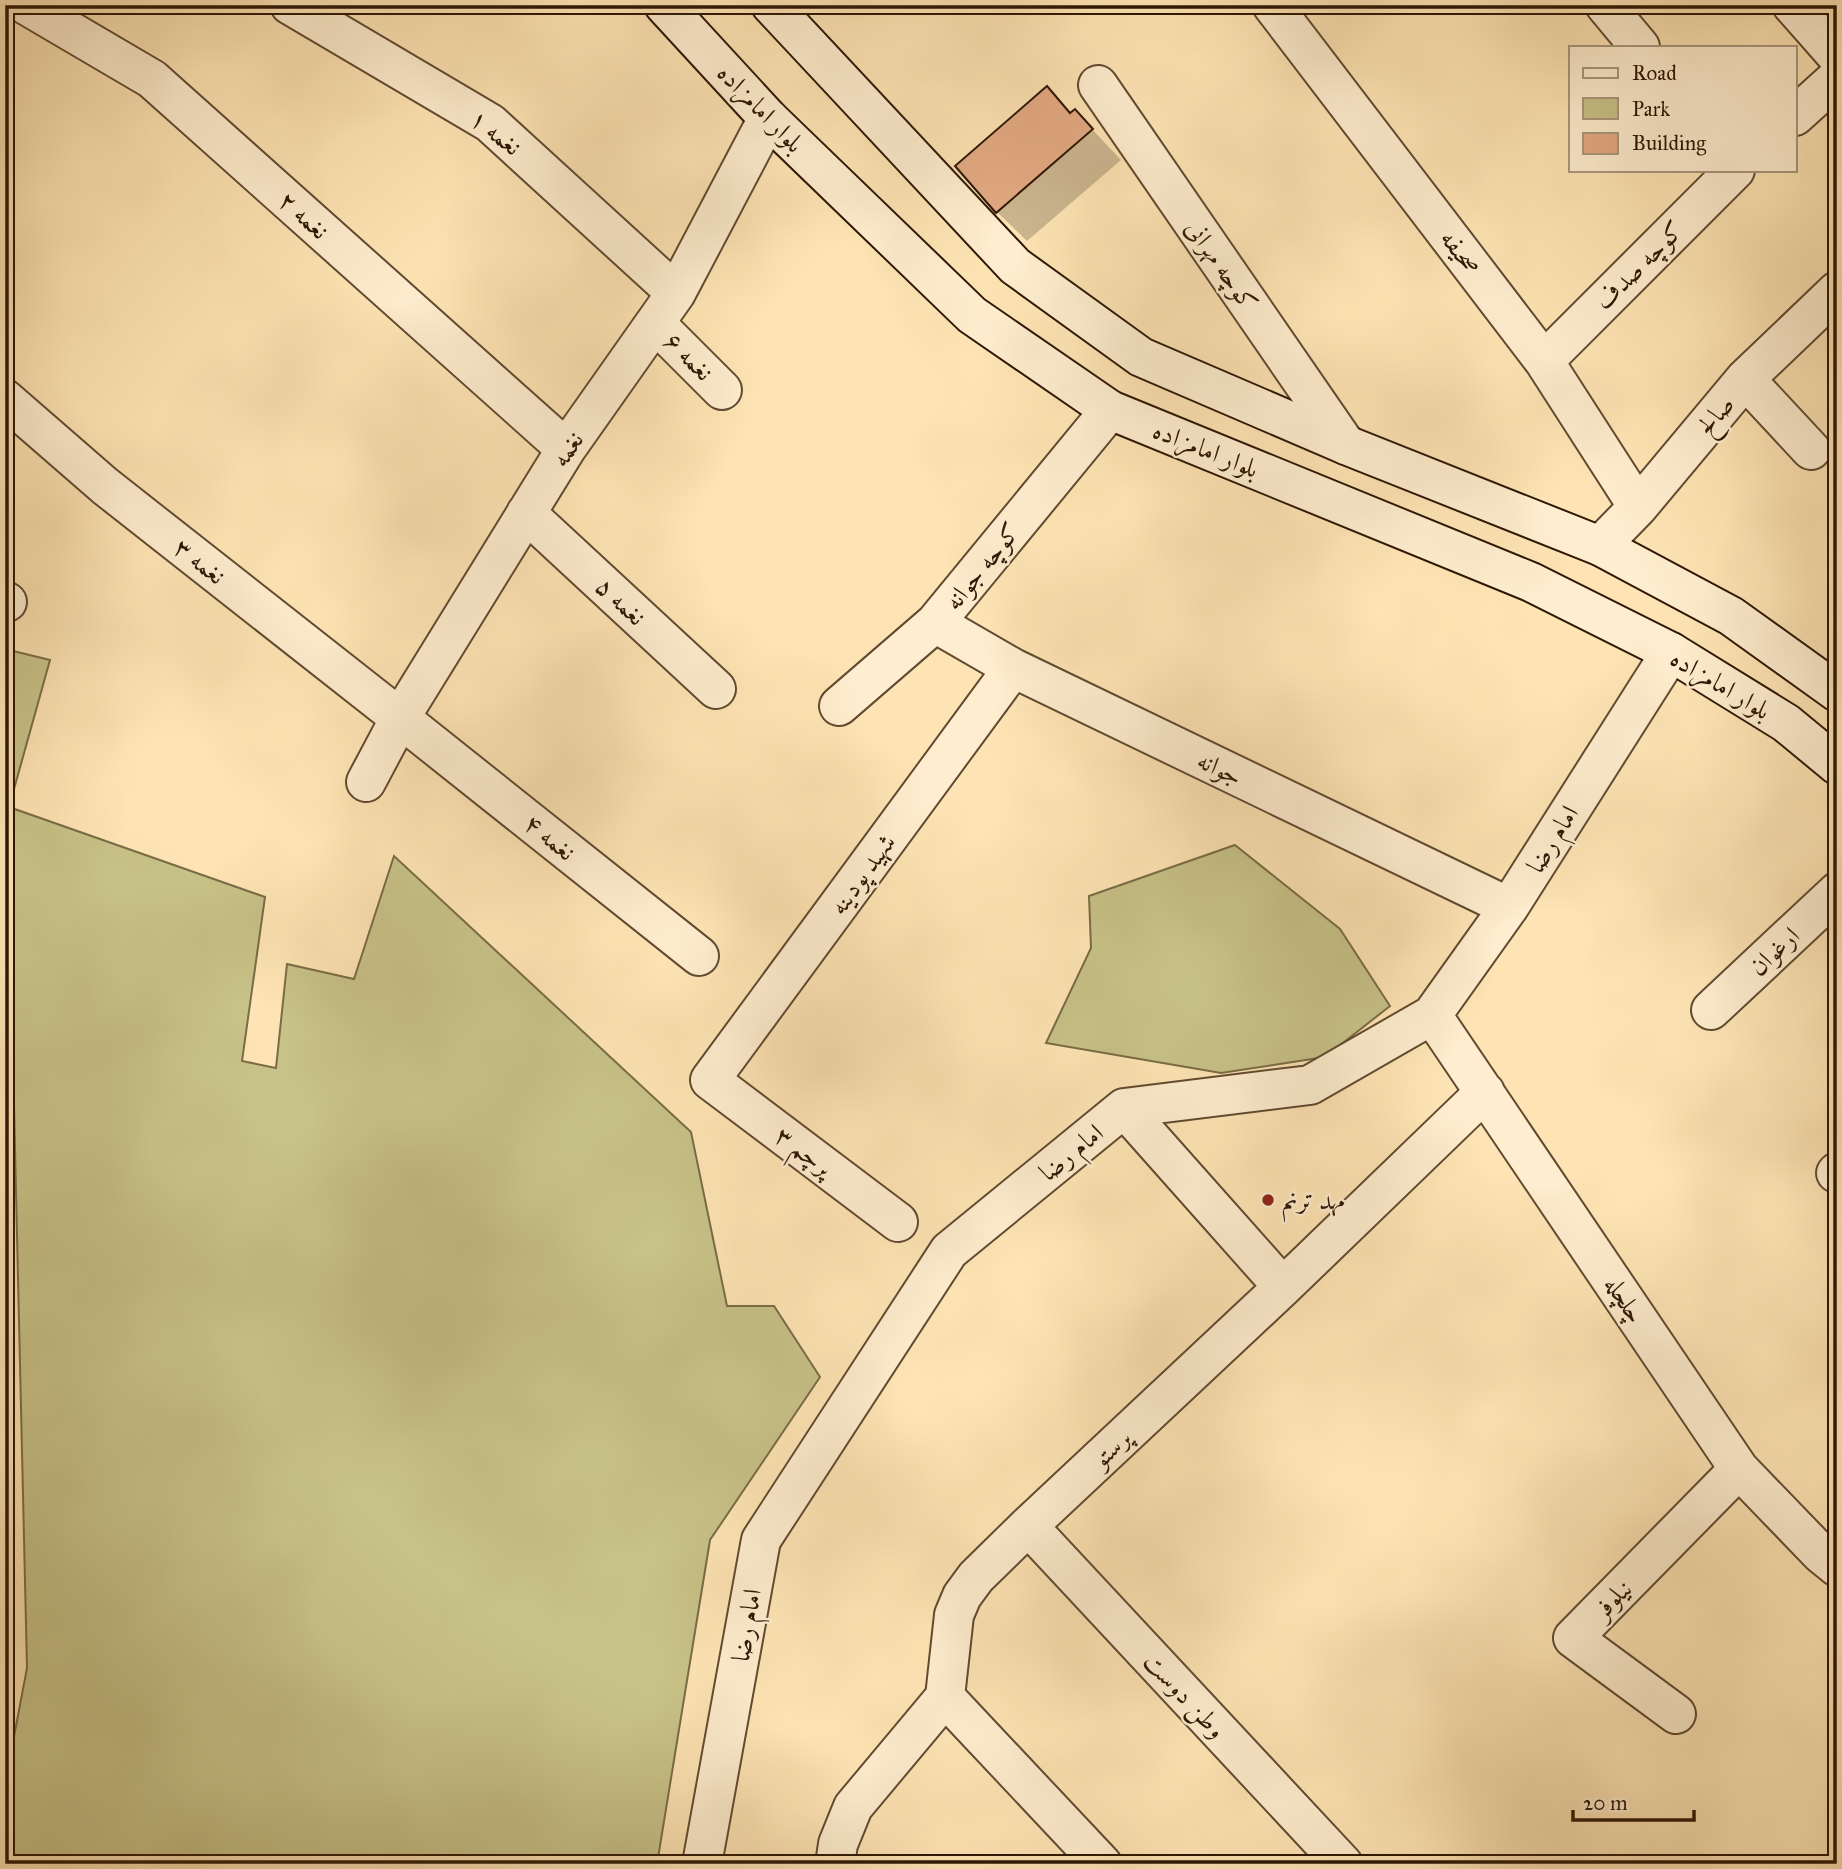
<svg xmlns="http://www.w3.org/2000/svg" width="1842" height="1869" font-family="'IM FELL Great Primer',Amiri,serif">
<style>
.green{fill:#c7c288;stroke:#7a6c46;stroke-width:2}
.shadow{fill:#0003}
.building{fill:#e3aa83;stroke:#2d1705;stroke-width:2}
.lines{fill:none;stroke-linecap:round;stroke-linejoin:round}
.minor-casing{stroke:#614a31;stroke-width:42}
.secondary-casing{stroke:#2d1705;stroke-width:42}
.minor{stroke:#feedce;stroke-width:38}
.secondary{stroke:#feedce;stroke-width:38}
.poi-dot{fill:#8f2418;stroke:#feedce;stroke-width:2.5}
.labels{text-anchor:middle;stroke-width:5;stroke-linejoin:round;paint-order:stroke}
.street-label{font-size:26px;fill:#2d1705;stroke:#feedce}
.poi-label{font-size:26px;fill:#2d1705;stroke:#feedce;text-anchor:start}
</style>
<rect width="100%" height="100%" fill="#fee4b4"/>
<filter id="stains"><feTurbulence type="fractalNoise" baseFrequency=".00286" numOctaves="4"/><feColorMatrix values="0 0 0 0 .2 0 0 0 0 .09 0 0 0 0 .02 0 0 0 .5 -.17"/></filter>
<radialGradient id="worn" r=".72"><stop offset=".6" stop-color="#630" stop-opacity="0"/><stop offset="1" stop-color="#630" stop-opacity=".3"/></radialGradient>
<!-- green -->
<path class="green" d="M 5,649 L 50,660 L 9,807 L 265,897 L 242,1061 L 276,1068 L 287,964 L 354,979 L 394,856 L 691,1132 L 727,1306 L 774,1306 L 820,1377 L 710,1540 L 657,1864 L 5,1864 L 5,1784 L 27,1668 L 13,1061 L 5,1060 Z
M 1235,845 L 1340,929 L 1390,1006 L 1325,1057 L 1221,1073 L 1046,1043 L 1091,948 L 1089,896 Z"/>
<!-- shadow -->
<path class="shadow" d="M 1047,89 L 1072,114 L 1075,111 L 1121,160 L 1027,241 L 997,212 Z"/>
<!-- building -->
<path class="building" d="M 1047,86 L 1070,113 L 1075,109 L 1093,129 L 996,213 L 955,166 Z"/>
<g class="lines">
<defs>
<path id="minor" d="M 26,5 L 152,79 L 566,449
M 290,5 L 490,123 L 676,293
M 1272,5 L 1544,361 L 1638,507
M 1605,5 L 1640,47
M 1792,5 L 1837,56
M 1098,85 L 1346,445
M 1795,116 L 1837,78
M 655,323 L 722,390
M 1544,361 L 1735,170
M 1745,379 L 1811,450
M 5,399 L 105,486 L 400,718 L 699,956
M 526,513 L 716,689
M 1600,546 L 1638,507 L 1745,379 L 1837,291
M 5,601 L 7,602
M 935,623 L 1013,668 L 1509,907
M 839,706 L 935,623 L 1110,410
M 366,782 L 400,718 L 566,449 L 676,293 L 768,118
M 1711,1010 L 1837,892
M 1432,1015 L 1739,1469 L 1821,1554 L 1837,1567
M 1124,1108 L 1283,1287
M 1836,1173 L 1837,1172
M 898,1222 L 710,1080 L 1013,668
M 1028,1526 L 1343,1864
M 945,1697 L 1102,1864
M 1676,1714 L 1573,1638 L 1739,1469
M 702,1864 L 761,1540 L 949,1251 L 1124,1108 L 1310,1085 L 1432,1015 L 1509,907 L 1671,652
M 835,1864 L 838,1844 L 853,1807 L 945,1697 L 954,1615 L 962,1596 L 976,1577 L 1028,1526 L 1283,1287 L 1485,1092"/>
<path id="secondary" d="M 664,5 L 768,118 L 972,315 L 1110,410 L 1531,582 L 1671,652 L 1786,723 L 1837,765
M 771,5 L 1015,266 L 1141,357 L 1346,445 L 1600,546 L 1731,616 L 1837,692"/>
</defs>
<!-- minor casing -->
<use href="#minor" class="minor-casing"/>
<!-- secondary casing -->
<use href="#secondary" class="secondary-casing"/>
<!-- minor -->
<use href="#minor" class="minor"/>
<!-- secondary -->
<use href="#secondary" class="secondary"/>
</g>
<!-- markers -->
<circle class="poi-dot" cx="1268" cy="1200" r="7"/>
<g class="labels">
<!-- street labels -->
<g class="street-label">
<text transform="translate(761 108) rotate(46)" y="9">بلوار امامزاده</text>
<text transform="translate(496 132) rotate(38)" y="9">نغمه ۱</text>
<text transform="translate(304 215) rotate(42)" y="9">نغمه ۲</text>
<text transform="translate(1461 252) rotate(53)" y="9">صحیفه</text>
<text transform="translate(1222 265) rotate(55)" y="9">کوچه مهرانی</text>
<text transform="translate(1639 265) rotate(-45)" y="9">کوچه صدف</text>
<text transform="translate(689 356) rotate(45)" y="9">نغمه ۶</text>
<text transform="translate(1715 415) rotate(-50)" y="9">صالح</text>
<text transform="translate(567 449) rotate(-56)" y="9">نغمه</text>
<text transform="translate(1206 449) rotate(22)" y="9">بلوار امامزاده</text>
<text transform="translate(200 561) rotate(38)" y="9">نغمه ۳</text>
<text transform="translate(982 566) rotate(-51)" y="9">کوچه جوانه</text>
<text transform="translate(621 601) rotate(43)" y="9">نغمه ۵</text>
<text transform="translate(1721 684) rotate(31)" y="9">بلوار امامزاده</text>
<text transform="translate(1220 768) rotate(26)" y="9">جوانه</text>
<text transform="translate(550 837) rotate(39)" y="9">نغمه ۴</text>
<text transform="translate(1552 839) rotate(-58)" y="9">امام رضا</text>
<text transform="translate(862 874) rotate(-54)" y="9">شهید پودینه</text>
<text transform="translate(1774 951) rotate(-43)" y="9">ارغوان</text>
<text transform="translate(804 1151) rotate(37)" y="9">پرچم ۳</text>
<text transform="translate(1071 1152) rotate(-39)" y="9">امام رضا</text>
<text transform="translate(1625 1299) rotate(56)" y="9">چلچله</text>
<text transform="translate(1111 1448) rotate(-43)" y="9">پرستو</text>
<text transform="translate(1612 1599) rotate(-46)" y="9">نیلوفر</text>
<text transform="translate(746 1625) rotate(-80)" y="9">امام رضا</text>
<text transform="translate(1185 1695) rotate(47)" y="9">وطن دوست</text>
</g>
<!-- poi labels -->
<g class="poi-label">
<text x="1282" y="1209">مهد ترنم</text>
</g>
</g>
<!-- margin -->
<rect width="1842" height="1869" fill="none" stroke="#fee4b4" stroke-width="28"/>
<rect x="7" y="7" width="1828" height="1855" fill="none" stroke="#2d1705" stroke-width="3.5"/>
<rect x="14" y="14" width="1814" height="1841" fill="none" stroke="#2d1705" stroke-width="2"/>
<!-- legend -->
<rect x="1569" y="46" width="228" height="126" fill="#feedce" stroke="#aa977e" stroke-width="2"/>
<rect x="1583" y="68" width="35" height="10" fill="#feedce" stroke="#aa977e" stroke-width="2"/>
<text x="1632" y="80" font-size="21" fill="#2d1705">Road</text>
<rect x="1583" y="98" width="35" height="21" fill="#c7c288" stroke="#aa977e" stroke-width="2"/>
<text x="1632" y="116" font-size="21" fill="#2d1705">Park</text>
<rect x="1583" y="133" width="35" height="21" fill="#e3aa83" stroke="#aa977e" stroke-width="2"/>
<text x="1632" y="150" font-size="21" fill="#2d1705">Building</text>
<!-- scale -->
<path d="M1573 1810v10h121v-10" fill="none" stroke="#2d1705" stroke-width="3.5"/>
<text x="1583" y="1810" font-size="21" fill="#2d1705" stroke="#feedce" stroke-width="5" paint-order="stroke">20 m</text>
<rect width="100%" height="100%" filter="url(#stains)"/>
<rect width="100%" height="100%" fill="url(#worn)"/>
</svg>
